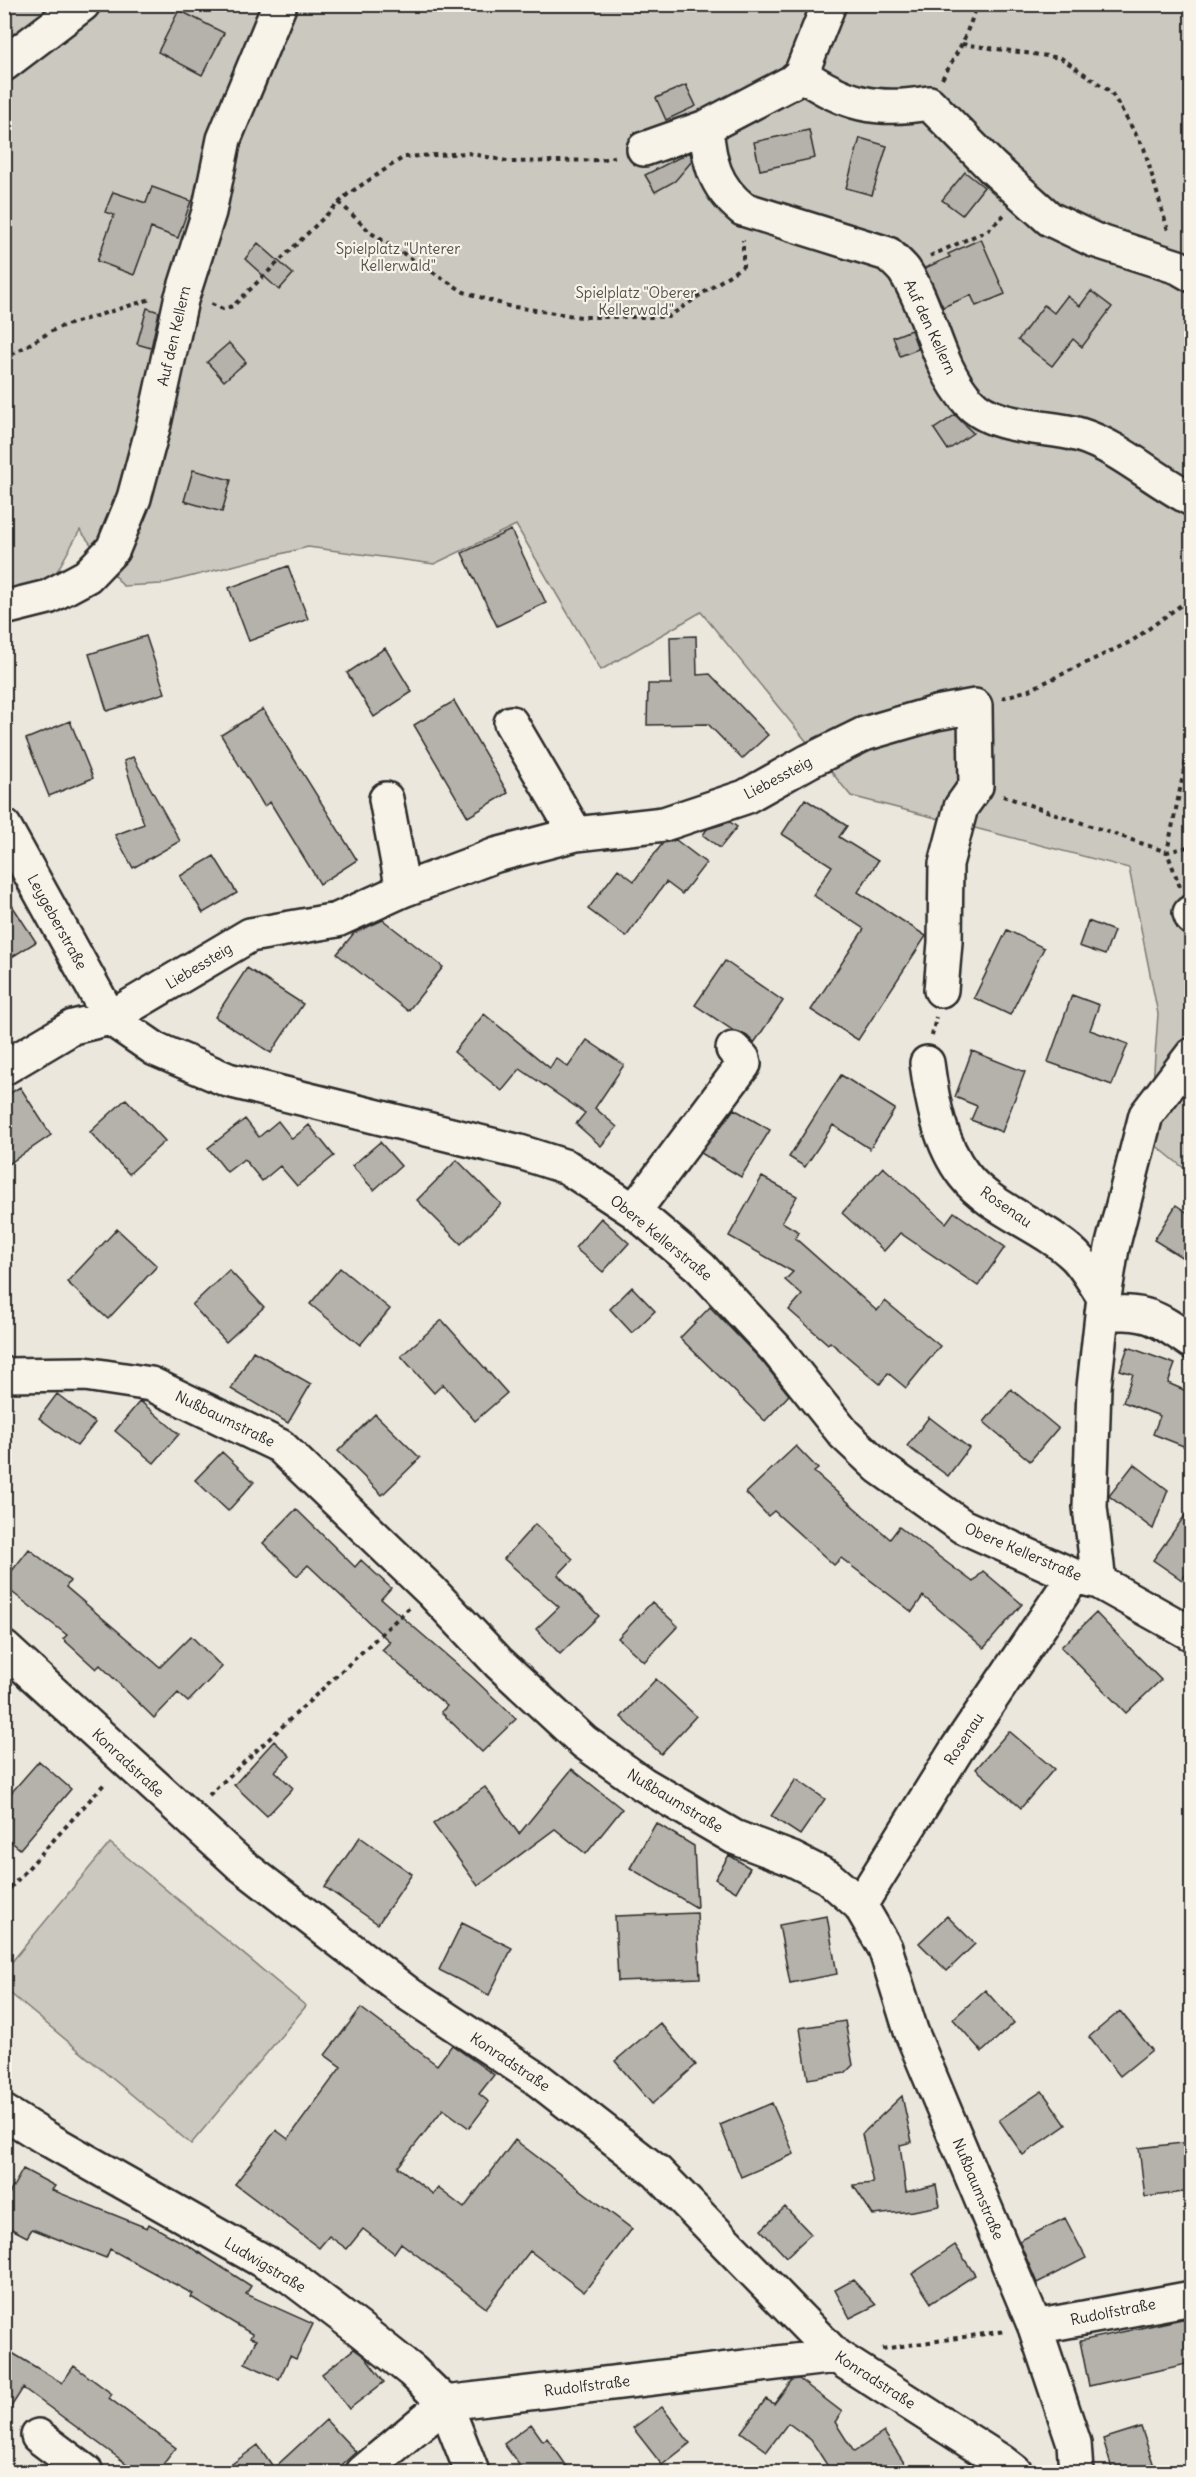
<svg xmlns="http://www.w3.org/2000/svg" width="1196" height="2477" font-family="Delius,sans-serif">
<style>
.green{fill:#cbc8bf;stroke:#7b7a75;stroke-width:1.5}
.building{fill:#b5b2ab;stroke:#2b2b2b;stroke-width:1.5}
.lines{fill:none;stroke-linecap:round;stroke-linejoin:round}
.minor-casing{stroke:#2b2b2b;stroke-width:38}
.path{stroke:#2b2b2b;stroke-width:4;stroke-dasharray:4.5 4.5;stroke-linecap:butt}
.minor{stroke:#f7f3e8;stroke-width:33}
.labels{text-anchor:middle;stroke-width:4.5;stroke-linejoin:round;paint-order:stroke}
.park-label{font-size:15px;fill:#535250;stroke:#f7f3e8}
.street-label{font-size:15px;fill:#2b2b2b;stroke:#f7f3e8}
</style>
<rect width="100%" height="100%" fill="#ebe7dd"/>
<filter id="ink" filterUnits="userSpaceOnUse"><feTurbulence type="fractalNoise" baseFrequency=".0167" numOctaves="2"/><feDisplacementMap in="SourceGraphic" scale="12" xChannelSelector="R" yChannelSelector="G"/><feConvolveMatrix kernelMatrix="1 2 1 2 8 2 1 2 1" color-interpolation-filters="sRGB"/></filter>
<g filter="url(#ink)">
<!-- green -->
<path class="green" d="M 5,5 L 1191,5 L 1191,1174 L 1149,1140 L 1158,1014 L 1129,868 L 851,796 L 701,612 L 601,670 L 516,525 L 434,564 L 308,547 L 161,584 L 123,586 L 80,530 L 50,584 L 5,588 Z
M 110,1843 L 306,2006 L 191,2144 L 5,1989 L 5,1970 Z"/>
<!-- building -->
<path class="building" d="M 179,10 L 224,33 L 202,75 L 158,52 Z
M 686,85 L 696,106 L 666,120 L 656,98 Z
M 809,130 L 815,158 L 760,170 L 754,142 Z
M 860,138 L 887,146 L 872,195 L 846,188 Z
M 690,152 L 692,161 L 675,181 L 655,192 L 645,175 Z
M 965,172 L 984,187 L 962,215 L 942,200 Z
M 152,187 L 191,201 L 178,238 L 151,228 L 134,275 L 97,261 L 114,215 L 105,212 L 113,192 L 146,203 Z
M 981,239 L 1005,294 L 976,306 L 971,295 L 943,307 L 925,268 L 950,257 L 948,254 Z
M 258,243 L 293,274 L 279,290 L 245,259 Z
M 1091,291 L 1112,307 L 1082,347 L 1073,339 L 1052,366 L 1018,340 L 1044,305 L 1054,313 L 1067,296 L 1080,306 Z
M 147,308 L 159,312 L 151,348 L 137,344 Z
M 911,330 L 918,349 L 900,356 L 893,337 Z
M 229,343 L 246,362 L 224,381 L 207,362 Z
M 955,415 L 973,433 L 948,450 L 934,429 Z
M 193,470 L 231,480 L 222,512 L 184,501 Z
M 511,530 L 546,603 L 497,626 L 462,553 Z
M 288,566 L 308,619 L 249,641 L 229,588 Z
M 146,636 L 165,693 L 107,711 L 89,654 Z
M 696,636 L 697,675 L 710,674 L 768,735 L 742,759 L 708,724 L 647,725 L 648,684 L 671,684 L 670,637 Z
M 385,648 L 412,692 L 374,717 L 347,673 Z
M 454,701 L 508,793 L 468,817 L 414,725 Z
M 263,709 L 357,860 L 320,884 L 270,802 L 264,806 L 221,735 Z
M 70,721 L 93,778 L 49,796 L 26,739 Z
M 133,757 L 180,841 L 133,868 L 115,835 L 144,824 L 124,761 Z
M 805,799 L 847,826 L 839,837 L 878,861 L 858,892 L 926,936 L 858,1040 L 811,1010 L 864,929 L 813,895 L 832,866 L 782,834 Z
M 730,822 L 737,827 L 720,848 L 703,835 L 707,829 Z
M 676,840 L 706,863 L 682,894 L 666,882 L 626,937 L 588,909 L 618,869 L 634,881 L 663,843 Z
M 214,856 L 237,893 L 203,913 L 180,876 Z
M 4,893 L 36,942 L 4,962 Z
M 383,920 L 443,967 L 408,1011 L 337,954 L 354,933 Z
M 1088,921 L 1114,931 L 1105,955 L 1079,946 Z
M 1007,930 L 1044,948 L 1010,1015 L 974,998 Z
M 725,961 L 783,1001 L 754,1043 L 746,1035 L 734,1031 L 695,1005 Z
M 247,968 L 303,1004 L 271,1053 L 215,1017 Z
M 1072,995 L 1099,1005 L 1090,1030 L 1128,1044 L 1112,1085 L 1048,1062 Z
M 484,1014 L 550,1068 L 556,1058 L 568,1067 L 587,1040 L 624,1065 L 595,1108 L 617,1127 L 601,1146 L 576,1124 L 585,1113 L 520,1069 L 502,1091 L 454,1052 Z
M 972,1051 L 1025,1072 L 1002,1132 L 971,1120 L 977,1106 L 955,1097 Z
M 841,1075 L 895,1109 L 870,1149 L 833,1125 L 805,1167 L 789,1157 Z
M 20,1087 L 51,1135 L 4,1167 L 4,1097 Z
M 126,1099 L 165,1141 L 129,1174 L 90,1132 Z
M 734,1109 L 770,1130 L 741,1177 L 701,1153 Z
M 245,1119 L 259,1137 L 278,1121 L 292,1139 L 309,1125 L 334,1156 L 297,1186 L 280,1166 L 262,1181 L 244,1159 L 227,1172 L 208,1148 Z
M 380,1142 L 401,1166 L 374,1190 L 352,1166 Z
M 457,1160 L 501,1204 L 461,1244 L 417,1200 Z
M 883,1167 L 946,1223 L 954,1212 L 1005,1247 L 978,1286 L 900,1233 L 884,1251 L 842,1213 Z
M 762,1177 L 797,1196 L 782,1222 L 799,1232 L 795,1238 L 877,1311 L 885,1301 L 940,1346 L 906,1388 L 888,1373 L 880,1384 L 830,1342 L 828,1344 L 789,1310 L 802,1295 L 785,1280 L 793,1272 L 729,1236 Z
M 1176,1205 L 1191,1215 L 1191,1263 L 1154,1240 Z
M 601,1218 L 629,1243 L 603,1272 L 575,1248 Z
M 117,1229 L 157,1266 L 108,1319 L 67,1282 Z
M 340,1268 L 390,1309 L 360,1345 L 310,1304 Z
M 229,1270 L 264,1307 L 226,1342 L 192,1305 Z
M 632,1287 L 655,1311 L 632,1333 L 610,1309 Z
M 710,1307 L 762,1361 L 789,1395 L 765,1421 L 680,1338 Z
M 442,1320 L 507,1393 L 475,1421 L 443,1384 L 434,1393 L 401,1356 Z
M 1128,1347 L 1175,1364 L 1168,1383 L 1191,1393 L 1191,1433 L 1186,1447 L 1153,1434 L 1160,1416 L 1123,1402 L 1133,1374 L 1120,1370 Z
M 253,1351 L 311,1384 L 288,1423 L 231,1389 Z
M 1011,1389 L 1058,1428 L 1030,1461 L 984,1422 Z
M 57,1394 L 95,1423 L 77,1446 L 39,1418 Z
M 140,1401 L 179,1434 L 154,1463 L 115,1431 Z
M 375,1414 L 420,1458 L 382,1495 L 338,1451 Z
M 929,1417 L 969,1448 L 948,1476 L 907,1446 Z
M 796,1446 L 818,1469 L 814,1472 L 890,1539 L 899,1527 L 973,1582 L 983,1571 L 1022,1604 L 984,1648 L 923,1596 L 912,1612 L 841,1558 L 834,1565 L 774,1511 L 768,1516 L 746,1493 Z
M 222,1452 L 254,1482 L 228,1511 L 195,1480 Z
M 1134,1464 L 1168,1490 L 1153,1529 L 1109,1496 Z
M 1191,1507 L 1191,1567 L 1182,1580 L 1153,1560 Z
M 296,1509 L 355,1567 L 361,1560 L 391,1588 L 381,1599 L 473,1678 L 516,1719 L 482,1752 L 441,1712 L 447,1706 L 382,1650 L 390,1642 L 308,1565 L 297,1576 L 263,1543 Z
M 535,1524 L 573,1559 L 558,1575 L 599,1616 L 560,1654 L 536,1629 L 559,1607 L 504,1559 Z
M 29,1549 L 70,1581 L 66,1587 L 160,1667 L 191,1636 L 222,1667 L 188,1702 L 178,1693 L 154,1718 L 100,1665 L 96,1669 L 63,1639 L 67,1635 L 4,1586 L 4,1581 Z
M 652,1602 L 678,1626 L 644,1662 L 618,1638 Z
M 1096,1613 L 1161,1680 L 1126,1713 L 1061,1647 Z
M 656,1679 L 696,1716 L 661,1754 L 621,1717 Z
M 1009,1731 L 1054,1769 L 1021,1808 L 976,1769 Z
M 274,1741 L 290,1756 L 275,1771 L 293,1788 L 267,1816 L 234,1785 Z
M 39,1761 L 71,1789 L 20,1849 L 4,1836 L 4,1801 Z
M 572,1769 L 622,1809 L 586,1854 L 555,1829 L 478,1886 L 433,1824 L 485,1787 L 519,1834 Z
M 796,1779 L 825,1799 L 800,1835 L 771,1816 Z
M 656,1823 L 694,1846 L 697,1908 L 630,1868 Z
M 360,1837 L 412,1874 L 378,1924 L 325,1887 Z
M 729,1855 L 750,1868 L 736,1892 L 715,1879 Z
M 697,1913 L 700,1978 L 618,1981 L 615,1916 Z
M 827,1916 L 837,1974 L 790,1983 L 779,1925 Z
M 947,1916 L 975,1944 L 947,1971 L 919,1943 Z
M 462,1923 L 512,1948 L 489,1995 L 439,1970 Z
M 985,1990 L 1014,2023 L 982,2052 L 953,2019 Z
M 361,2008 L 437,2065 L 452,2045 L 494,2075 L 479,2094 L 489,2102 L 469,2128 L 443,2109 L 398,2167 L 433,2194 L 438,2188 L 464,2208 L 515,2140 L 632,2229 L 584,2292 L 530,2251 L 486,2308 L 401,2243 L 394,2253 L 363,2229 L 347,2249 L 329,2236 L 319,2248 L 235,2184 L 276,2130 L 288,2139 L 341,2067 L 325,2055 Z
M 1120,2011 L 1152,2050 L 1120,2076 L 1089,2037 Z
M 845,2021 L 853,2065 L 845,2073 L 808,2079 L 800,2028 Z
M 660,2023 L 696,2065 L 652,2104 L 615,2061 Z
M 1042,2091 L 1066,2125 L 1023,2155 L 999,2120 Z
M 902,2096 L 912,2142 L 900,2145 L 906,2192 L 936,2185 L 940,2206 L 913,2211 L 873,2215 L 853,2185 L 873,2183 L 862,2134 Z
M 772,2103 L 794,2154 L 741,2177 L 720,2125 Z
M 1191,2142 L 1191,2191 L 1145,2197 L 1139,2148 Z
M 23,2169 L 55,2186 L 52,2190 L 147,2228 L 149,2224 L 187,2245 L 251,2286 L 246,2294 L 313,2324 L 296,2359 L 290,2356 L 279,2379 L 245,2363 L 256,2340 L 250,2338 L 252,2334 L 191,2297 L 193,2294 L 110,2249 L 106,2258 L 32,2229 L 27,2237 L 4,2225 L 4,2203 Z
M 785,2207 L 811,2234 L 786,2257 L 761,2230 Z
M 1065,2218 L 1086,2258 L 1037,2283 L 1019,2241 Z
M 955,2245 L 975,2275 L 931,2303 L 912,2274 Z
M 853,2280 L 876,2305 L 850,2318 L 835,2290 Z
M 1187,2318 L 1191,2339 L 1191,2363 L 1089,2386 L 1080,2341 Z
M 4,2348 L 62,2383 L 74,2366 L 112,2394 L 109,2398 L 176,2448 L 157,2472 L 138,2472 L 23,2388 L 4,2418 Z
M 354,2349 L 365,2357 L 384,2382 L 349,2409 L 322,2374 Z
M 799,2379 L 842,2412 L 835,2422 L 854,2452 L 884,2432 L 910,2472 L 823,2472 L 829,2468 L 811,2440 L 788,2423 L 767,2451 L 741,2432 L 766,2399 L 774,2404 L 792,2380 Z
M 662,2407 L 690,2443 L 662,2465 L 633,2428 Z
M 326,2420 L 356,2452 L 334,2472 L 221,2472 L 258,2445 L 274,2468 Z
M 531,2424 L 543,2441 L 547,2438 L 571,2472 L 524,2472 L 504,2444 Z
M 1141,2427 L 1156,2472 L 1113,2472 L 1103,2439 Z"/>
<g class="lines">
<defs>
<path id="minor" d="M 4,64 L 83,4
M 801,74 C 845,104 876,112 929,103 L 992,167 L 1050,219 L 1094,240 L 1178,267 L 1192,275
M 706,127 C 709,161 714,186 743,209 L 888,254 C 893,259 899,264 904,270 C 931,310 935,364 968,401 C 994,430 1046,425 1080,435 C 1121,448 1154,480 1192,499
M 644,149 L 706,127 L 792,82 L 801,74 L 829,4
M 4,608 L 48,597 L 87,576 L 113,549 L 134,498 L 154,424 L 181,300 L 209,212 L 224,139 L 280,4
M 511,723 L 576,834
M 386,799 L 403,890
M 4,826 L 110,1018 L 155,1049 L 228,1080 L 520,1152 L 567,1167 L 634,1211 L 700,1267 L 776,1349 L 844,1434 L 879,1467 L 962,1526 L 1074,1576 L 1099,1582 L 1192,1634
M 1190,913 L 1192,918
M 927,1063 C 932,1101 940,1144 964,1175 C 992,1211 1042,1224 1075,1256 C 1086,1267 1095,1284 1104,1297
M 4,1068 L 73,1027 L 110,1018 L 250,935 L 337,920 L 403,890 L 496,855 L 576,834 L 664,824 L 745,797 L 809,761 L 864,734 L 936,713 L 975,706 L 976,786 L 961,807 L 946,864 L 945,942 L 941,990
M 634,1211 L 744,1064 L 743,1059 L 733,1049
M 1102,1313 C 1148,1311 1154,1316 1192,1342
M 4,1375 L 85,1374 L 151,1384 L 280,1446 L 431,1591 L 499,1663 L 584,1742 L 643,1784 L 734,1837 L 792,1859 L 828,1877 L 860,1905 L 885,1948 L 911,2031 L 1035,2327 L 1074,2443 L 1076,2472
M 1099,1582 L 1090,1507 L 1094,1387 L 1104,1297 L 1112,1248 L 1146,1115 L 1192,1055
M 4,1648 L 240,1864 L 410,1995 L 536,2078 L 657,2172 L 836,2356 L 1002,2462 L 1015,2472
M 860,1905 L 957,1749 L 1074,1576
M 4,2112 L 44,2137 L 291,2277 L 358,2328 L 412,2371 L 445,2403 L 472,2472
M 1035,2327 L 1192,2298
M 38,2436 L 86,2472
M 363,2472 L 445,2403 L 836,2356"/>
</defs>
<!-- minor casing -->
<use href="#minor" class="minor-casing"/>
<!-- path -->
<path class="path" d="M 962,44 L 1061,58 L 1111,92 L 1144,148 L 1169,234
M 942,79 L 962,44 L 978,4
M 339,202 L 371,233 L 464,292 L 508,306 L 581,317 L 668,317 L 743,266 L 743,240
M 930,256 L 988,230 L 1004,215
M 211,304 L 223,309 L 233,306 L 348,194 L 404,157 L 468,153 L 511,162 L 601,160 L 617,156
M 4,359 L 57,328 L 151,299
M 1002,698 L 1029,690 L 1132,641 L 1192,597
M 1003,796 L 1167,852 L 1192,732
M 1180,887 L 1167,852 L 1192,846
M 932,1036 L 936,1017
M 209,1795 L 409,1608
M 4,1895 L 106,1782
M 4,1914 L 11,1920
M 882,2349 L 1005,2331"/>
<!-- minor -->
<use href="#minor" class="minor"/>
</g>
</g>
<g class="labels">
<!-- park labels -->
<g class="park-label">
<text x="398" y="254">Spielplatz "Unterer<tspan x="398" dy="17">Kellerwald"</tspan></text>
<text x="636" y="298">Spielplatz "Oberer<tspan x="636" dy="17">Kellerwald"</tspan></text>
</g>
<!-- street labels -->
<g class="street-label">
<text transform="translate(930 327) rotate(65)" y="5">Auf den Kellern</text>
<text transform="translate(174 336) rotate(-77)" y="5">Auf den Kellern</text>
<text transform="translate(778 778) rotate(-28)" y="5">Liebessteig</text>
<text transform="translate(57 922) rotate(61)" y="5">Leygeberstraße</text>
<text transform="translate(199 966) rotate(-31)" y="5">Liebessteig</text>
<text transform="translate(1006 1207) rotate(35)" y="5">Rosenau</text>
<text transform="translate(661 1238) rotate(39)" y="5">Obere Kellerstraße</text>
<text transform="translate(225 1419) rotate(26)" y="5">Nußbaumstraße</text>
<text transform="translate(1023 1552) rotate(23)" y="5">Obere Kellerstraße</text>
<text transform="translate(964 1739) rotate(-57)" y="5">Rosenau</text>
<text transform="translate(128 1763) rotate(43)" y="5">Konradstraße</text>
<text transform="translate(675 1801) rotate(31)" y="5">Nußbaumstraße</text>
<text transform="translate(510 2062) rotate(34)" y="5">Konradstraße</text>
<text transform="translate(978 2189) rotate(67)" y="5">Nußbaumstraße</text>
<text transform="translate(265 2265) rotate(31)" y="5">Ludwigstraße</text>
<text transform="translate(1113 2312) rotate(-11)" y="5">Rudolfstraße</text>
<text transform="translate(875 2380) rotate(33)" y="5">Konradstraße</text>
<text transform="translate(587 2386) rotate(-7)" y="5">Rudolfstraße</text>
</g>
</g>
<!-- margin -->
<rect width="1196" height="2477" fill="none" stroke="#f7f3e8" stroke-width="24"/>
<rect x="12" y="12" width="1172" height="2453" fill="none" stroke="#2b2b2b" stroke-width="2" filter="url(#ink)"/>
</svg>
